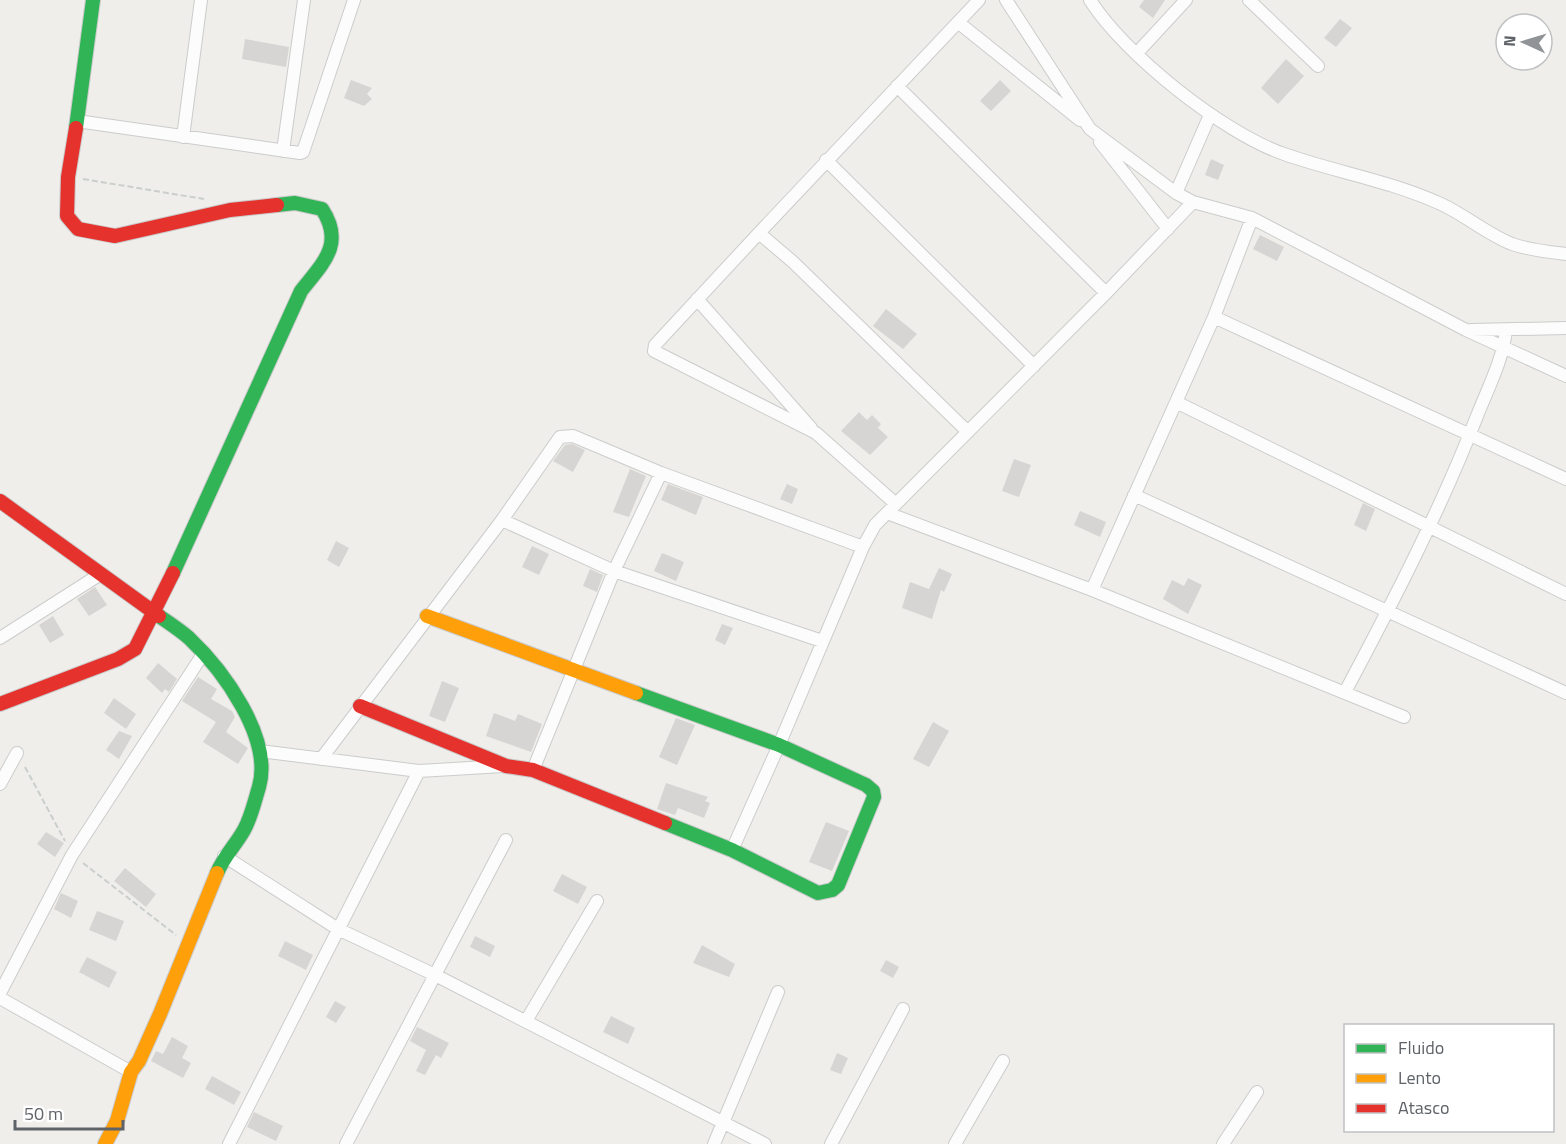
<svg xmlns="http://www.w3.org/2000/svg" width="1566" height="1144" font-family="'Titillium Web',sans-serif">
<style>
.building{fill:#d6d5d3}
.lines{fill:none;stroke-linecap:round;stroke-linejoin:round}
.street-casing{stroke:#cbcccc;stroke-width:14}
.fast-casing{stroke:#cacacb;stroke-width:16}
.slow-casing{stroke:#cacacb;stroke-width:16}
.jam-casing{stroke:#cacacb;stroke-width:16}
.path{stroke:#cacfcc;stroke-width:2;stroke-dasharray:6 3;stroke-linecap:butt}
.street{stroke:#fdfcfc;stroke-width:12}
.fast{stroke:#30b455;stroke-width:14}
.slow{stroke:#ff9f0a;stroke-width:14}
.jam{stroke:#e5322d;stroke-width:14}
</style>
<rect width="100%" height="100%" fill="#efeeea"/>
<!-- building -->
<path class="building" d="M 1144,0 L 1165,0 L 1153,18 L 1139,7 Z
M 1340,19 L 1352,28 L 1336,47 L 1324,38 Z
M 245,39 L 289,47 L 286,67 L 242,59 Z
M 1286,59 L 1304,76 L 1278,104 L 1261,88 Z
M 351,80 L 372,88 L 367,94 L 372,99 L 364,106 L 344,98 Z
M 1000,80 L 1011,91 L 991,111 L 980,101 Z
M 1211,159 L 1224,165 L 1218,180 L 1205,175 Z
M 1260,235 L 1284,247 L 1277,261 L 1253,249 Z
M 886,309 L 917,334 L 903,349 L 873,326 Z
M 859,412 L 867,420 L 872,415 L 881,424 L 878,428 L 888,437 L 870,455 L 841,431 Z
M 572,444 L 585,450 L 573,472 L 553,461 L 565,445 Z
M 1014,459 L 1031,465 L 1019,497 L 1002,491 Z
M 630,469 L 646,476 L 629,517 L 613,512 Z
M 668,484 L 703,497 L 696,515 L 661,500 Z
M 787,484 L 798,489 L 792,504 L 780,499 Z
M 1363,503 L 1375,509 L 1366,531 L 1354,525 Z
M 1080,511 L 1106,522 L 1100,537 L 1074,525 Z
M 336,541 L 349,548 L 339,567 L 327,560 Z
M 532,546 L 549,554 L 539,575 L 522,567 Z
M 662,553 L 684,562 L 676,581 L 654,571 Z
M 939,568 L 952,574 L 944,592 L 941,590 L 932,619 L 902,608 L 910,582 L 929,589 Z
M 590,569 L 603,575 L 597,592 L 583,586 Z
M 1188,578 L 1202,585 L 1188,614 L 1163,599 L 1172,580 L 1184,586 Z
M 95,587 L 107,605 L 89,616 L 77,599 Z
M 53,616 L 64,635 L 50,643 L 39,625 Z
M 722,624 L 733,628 L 725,645 L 715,640 Z
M 158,663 L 177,679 L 169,692 L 165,689 L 162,693 L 146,678 Z
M 198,677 L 217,689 L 211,699 L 232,711 L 235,717 L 226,732 L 248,748 L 238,764 L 203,742 L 216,722 L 182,701 Z
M 442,681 L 459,688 L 445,722 L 429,716 Z
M 114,698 L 136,714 L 126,729 L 104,713 Z
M 494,713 L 515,721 L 518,714 L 542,724 L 531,752 L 486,736 Z
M 676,718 L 695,725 L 677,765 L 659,757 Z
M 933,722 L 949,731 L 929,767 L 913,759 Z
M 119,731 L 132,736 L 119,759 L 106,750 Z
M 666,783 L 708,797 L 705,801 L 710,803 L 704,818 L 678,808 L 675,815 L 657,809 Z
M 826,822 L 849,831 L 832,871 L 809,862 Z
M 46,832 L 64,843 L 55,857 L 37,844 Z
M 125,868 L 156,894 L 146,907 L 114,881 Z
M 562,874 L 587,887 L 578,904 L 553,891 Z
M 61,893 L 78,901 L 71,918 L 54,909 Z
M 97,911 L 124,921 L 116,941 L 89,930 Z
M 475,936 L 495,946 L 490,957 L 470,947 Z
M 285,941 L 313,955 L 306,970 L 278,956 Z
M 702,945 L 735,964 L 729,977 L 693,963 Z
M 87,957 L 117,972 L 109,988 L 79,972 Z
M 886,960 L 899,967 L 893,978 L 880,971 Z
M 335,1001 L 346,1007 L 336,1023 L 326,1017 Z
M 611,1016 L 635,1028 L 628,1044 L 603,1032 Z
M 417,1027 L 449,1043 L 441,1058 L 436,1055 L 425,1075 L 416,1071 L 426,1050 L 410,1041 Z
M 172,1037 L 188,1046 L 182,1058 L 191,1063 L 183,1078 L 151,1061 L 156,1051 L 163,1054 Z
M 837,1053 L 848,1058 L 841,1074 L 830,1070 Z
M 212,1076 L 241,1092 L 234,1105 L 205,1089 Z
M 254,1112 L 283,1126 L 276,1141 L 247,1127 Z"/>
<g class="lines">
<defs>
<path id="street" d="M 1006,0 L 1090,129 L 1176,193 L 1193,202 L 1252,218 L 1466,330 L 1566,376
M 1090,0 C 1124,54 1223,133 1284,154 C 1335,172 1391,181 1441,204 C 1465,215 1487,234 1512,244 C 1529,250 1549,252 1566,254
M 1249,0 L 1318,66
M 959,23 L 1080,120
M 1137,53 L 1186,0
M 897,86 L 1106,293
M 77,121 L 300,153 L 303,152 L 354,0
M 183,137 L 201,0
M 1100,142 L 1168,229
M 283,151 L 304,0
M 826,160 L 1034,366
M 1176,193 L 1210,115
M 759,233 L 655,345 L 654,351 L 816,433 L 896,504
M 697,299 L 811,428
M 1214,317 L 1566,479
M 1471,330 L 1566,328
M 1176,402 L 1566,594
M 968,432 L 793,262 L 759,233 L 979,0
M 1134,495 L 1566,693
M 887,513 L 1092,590 L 1404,717
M 502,520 L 614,571 L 822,641
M 1092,590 L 1214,317 L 1252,218
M 0,638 L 99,575
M 1345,692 C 1393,602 1440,511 1477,416 C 1488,388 1503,360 1506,330
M 260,751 L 419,771 L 503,766
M 321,759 L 502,520 L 560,437 L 573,436 L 661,473 L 863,547
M 533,770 L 614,571 L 661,473
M 0,784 L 17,753
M 732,850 L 779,745 L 863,547 L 875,525 L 1106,293 L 1193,202
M 224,856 L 338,929 L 435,975 L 765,1144
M 0,993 L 72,855 L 203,654
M 0,998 L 131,1072
M 526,1021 L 597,901
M 229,1144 L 419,771
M 346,1144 L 506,840
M 714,1144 L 778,992
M 831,1144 L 903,1009
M 955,1144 L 1003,1061
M 1223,1144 L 1257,1092"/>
<path id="fast" d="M 76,128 L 93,0
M 173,573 L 301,291 C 323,263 345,244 322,209 L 295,203 L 277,205
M 159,616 C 169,623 180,630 189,638 C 223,670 273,738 259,787 C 255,800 251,818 244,830 C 235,846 224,856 217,873
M 636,693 L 779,745 L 866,785 L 873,791 L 874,797 L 838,885 L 832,890 L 818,893 L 732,850 L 665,823"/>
<path id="slow" d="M 427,616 L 636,693
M 105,1144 L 117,1121 L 131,1072 L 139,1061 L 160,1014 L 217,873"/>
<path id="jam" d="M 76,128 L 68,177 L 67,216 L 78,229 L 115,236 L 230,210 L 277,205
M 0,501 L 159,616
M 0,704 L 118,659 L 135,649 L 173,573
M 360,706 L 506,766 L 533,770 L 665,823"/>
</defs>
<!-- street casing -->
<use href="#street" class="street-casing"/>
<!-- fast casing -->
<use href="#fast" class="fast-casing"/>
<!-- slow casing -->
<use href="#slow" class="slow-casing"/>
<!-- jam casing -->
<use href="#jam" class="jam-casing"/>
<!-- path -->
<path class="path" d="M 83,179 L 204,199
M 25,767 L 65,841
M 83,863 L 176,935"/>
<!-- street -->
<use href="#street" class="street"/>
<!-- fast -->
<use href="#fast" class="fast"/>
<!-- slow -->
<use href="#slow" class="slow"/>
<!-- jam -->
<use href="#jam" class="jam"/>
</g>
<!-- legend -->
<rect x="1344" y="1024" width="210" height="108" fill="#ffffff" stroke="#bfc1c3" stroke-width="1.5"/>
<rect x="1356" y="1044" width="30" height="9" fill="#30b455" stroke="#bfc1c3" stroke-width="1.5"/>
<text x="1398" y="1054" font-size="18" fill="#5f6368">Fluido</text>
<rect x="1356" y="1074" width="30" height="9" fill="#ff9f0a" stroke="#bfc1c3" stroke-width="1.5"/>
<text x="1398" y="1084" font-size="18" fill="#5f6368">Lento</text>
<rect x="1356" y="1104" width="30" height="9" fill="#e5322d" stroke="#bfc1c3" stroke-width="1.5"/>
<text x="1398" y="1114" font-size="18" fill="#5f6368">Atasco</text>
<!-- north arrow -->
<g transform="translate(1524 42) rotate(274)"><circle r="28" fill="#ffffff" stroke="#bfc1c3" stroke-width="1.5"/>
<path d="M0-4.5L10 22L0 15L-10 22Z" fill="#919496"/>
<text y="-9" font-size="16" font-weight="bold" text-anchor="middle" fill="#5f6368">N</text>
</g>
<!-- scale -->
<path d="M15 1120v9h108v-9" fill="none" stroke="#5f6368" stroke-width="3"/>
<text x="24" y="1120" font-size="18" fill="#5f6368" stroke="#ffffff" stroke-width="4.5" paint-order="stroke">50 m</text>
</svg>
